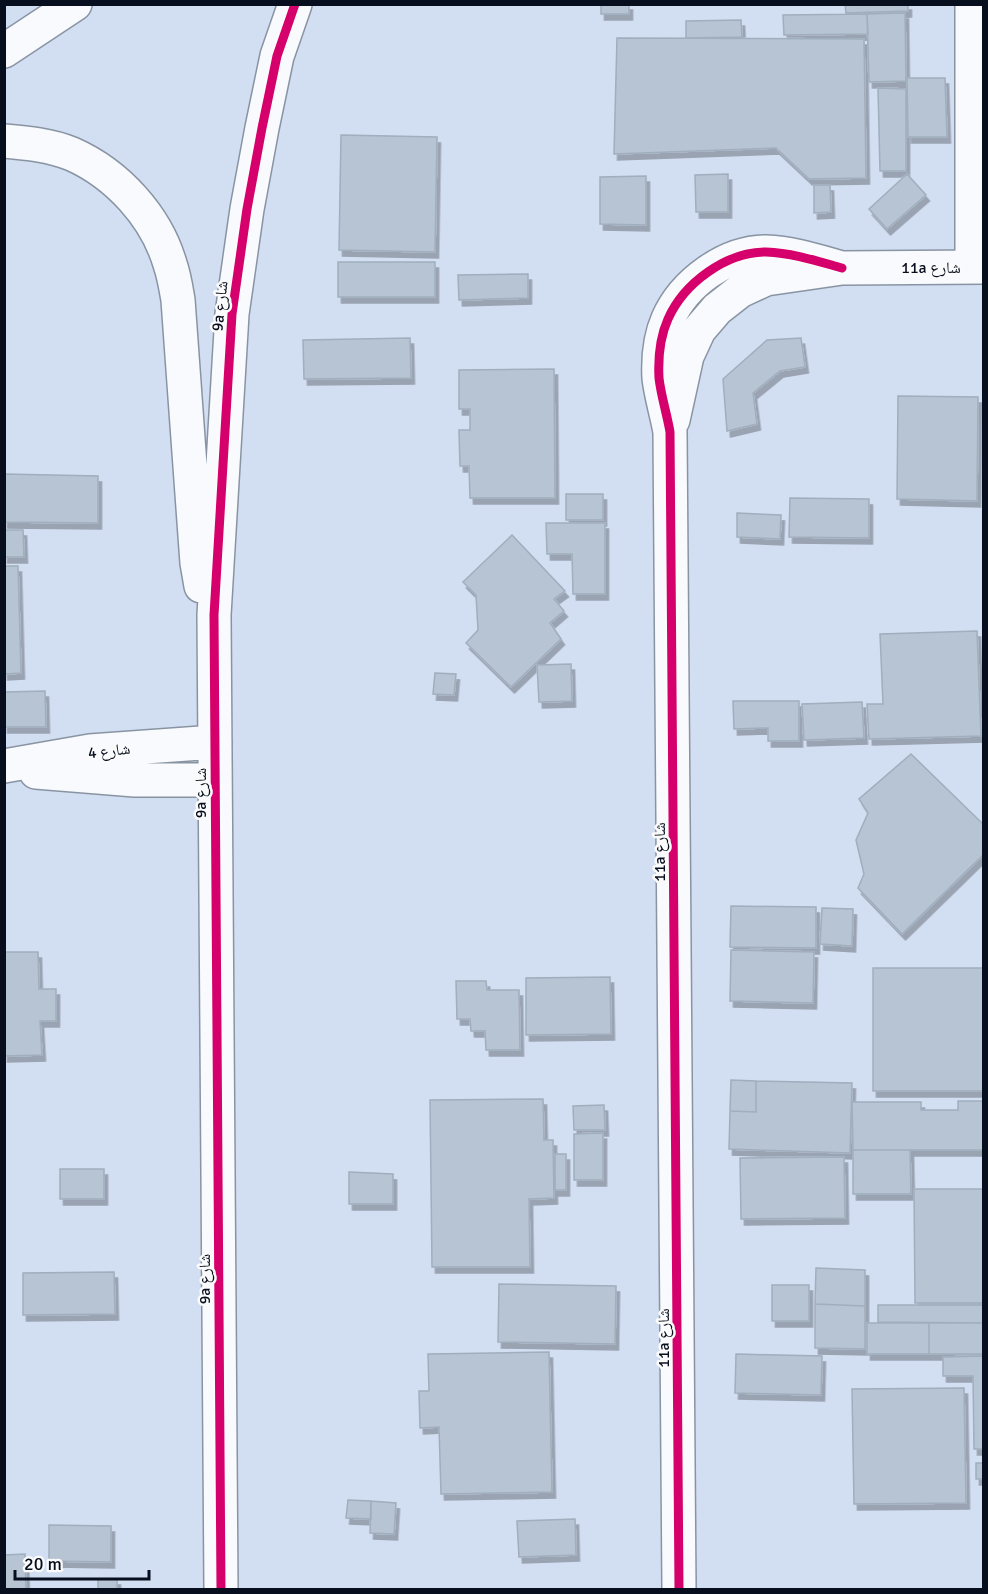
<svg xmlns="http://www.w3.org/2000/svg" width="988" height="1594" font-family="Signika,'Noto Naskh Arabic',sans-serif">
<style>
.building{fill:#b6c4d4;stroke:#a0aebd;stroke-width:1.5;filter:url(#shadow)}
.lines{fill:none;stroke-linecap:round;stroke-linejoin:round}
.minor-casing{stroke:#8994a3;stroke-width:36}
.primary-casing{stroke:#8994a3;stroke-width:36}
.minor{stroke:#f8fafd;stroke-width:33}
.primary{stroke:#f8fafd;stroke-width:33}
.cycleway-casing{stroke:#fbfbfb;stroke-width:13}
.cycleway{stroke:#d6006c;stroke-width:9}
.labels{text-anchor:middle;stroke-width:5;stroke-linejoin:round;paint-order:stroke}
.street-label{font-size:16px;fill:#070f1e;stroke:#fbfbfb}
</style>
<defs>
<filter id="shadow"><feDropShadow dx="3.5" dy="6" stdDeviation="0" flood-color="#0004"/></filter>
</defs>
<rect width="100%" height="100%" fill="#d2def2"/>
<!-- building -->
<path class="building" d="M 601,4 L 629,4 L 629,14 L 601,14 Z
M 845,4 L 908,4 L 908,11 L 846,13 Z
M 905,13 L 906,81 L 869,82 L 867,14 Z
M 867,14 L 868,34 L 784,35 L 783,15 Z
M 741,20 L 742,37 L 686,38 L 686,21 Z
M 617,38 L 864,39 L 866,178 L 809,179 L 776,148 L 614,154 Z
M 907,78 L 945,78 L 947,137 L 908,137 Z
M 878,88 L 906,89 L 906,171 L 880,171 Z
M 341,135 L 437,137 L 435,252 L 339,250 Z
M 728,174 L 728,212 L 696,212 L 695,175 Z
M 907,174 L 926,195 L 887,229 L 869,209 Z
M 646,176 L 646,225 L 600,224 L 600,177 Z
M 814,185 L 830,185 L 831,212 L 814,213 Z
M 338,262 L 435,262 L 435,297 L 338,297 Z
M 528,274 L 528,298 L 459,300 L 458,275 Z
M 410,338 L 411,378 L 304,379 L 303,340 Z
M 801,338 L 805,367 L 780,371 L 753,393 L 757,424 L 727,431 L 723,379 L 767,340 Z
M 554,369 L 555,498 L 470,498 L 469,466 L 460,466 L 459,430 L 470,430 L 470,409 L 459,409 L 459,370 Z
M 898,396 L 978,397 L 977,501 L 897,499 Z
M 4,474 L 98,476 L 98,523 L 4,522 Z
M 566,494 L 603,494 L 603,520 L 566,520 Z
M 790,498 L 869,499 L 869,538 L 789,537 Z
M 737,513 L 781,515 L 780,539 L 737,537 Z
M 546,523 L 605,523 L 605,594 L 573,594 L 572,554 L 547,554 Z
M 4,530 L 23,530 L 24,557 L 4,557 Z
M 512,535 L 565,591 L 554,599 L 564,611 L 550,623 L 561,639 L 511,687 L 466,643 L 478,630 L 476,595 L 463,582 Z
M 4,566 L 18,566 L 21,673 L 4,674 Z
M 977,631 L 981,736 L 869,739 L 867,704 L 883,704 L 880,634 Z
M 571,664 L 572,701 L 539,702 L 537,665 Z
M 435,673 L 456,674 L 454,695 L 433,694 Z
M 45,691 L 46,727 L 4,727 L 4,692 Z
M 733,701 L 799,701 L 799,741 L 768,741 L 768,728 L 734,729 Z
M 862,702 L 864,738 L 804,740 L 802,704 Z
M 911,754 L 984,825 L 984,854 L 902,934 L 858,888 L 864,874 L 856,840 L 868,813 L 859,799 Z
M 731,906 L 816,907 L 816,948 L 730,947 Z
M 822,908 L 853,909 L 852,946 L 820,944 Z
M 731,950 L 814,952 L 813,1003 L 730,1001 Z
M 4,952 L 38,952 L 39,989 L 56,989 L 56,1021 L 40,1021 L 42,1055 L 4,1056 Z
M 873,968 L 984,968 L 984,1091 L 873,1091 Z
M 610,977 L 611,1034 L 526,1035 L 526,978 Z
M 456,981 L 486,981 L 487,990 L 519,990 L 520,1050 L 486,1050 L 485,1031 L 471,1031 L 470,1019 L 457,1019 Z
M 731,1080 L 756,1081 L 756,1112 L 730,1111 Z
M 756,1081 L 852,1083 L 850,1153 L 729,1149 L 730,1111 L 756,1112 Z
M 543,1099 L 544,1140 L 553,1140 L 554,1198 L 529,1199 L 530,1267 L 432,1267 L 430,1100 Z
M 958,1101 L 984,1101 L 984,1150 L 853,1150 L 852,1102 L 921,1102 L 921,1110 L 958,1110 Z
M 604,1105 L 605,1130 L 574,1130 L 573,1106 Z
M 603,1133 L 603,1180 L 574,1180 L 574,1134 Z
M 853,1150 L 910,1150 L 911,1194 L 853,1194 Z
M 555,1154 L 566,1154 L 566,1190 L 555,1190 Z
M 844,1157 L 845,1218 L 741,1219 L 740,1158 Z
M 60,1169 L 104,1169 L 104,1199 L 60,1199 Z
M 349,1172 L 393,1174 L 393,1204 L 349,1204 Z
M 914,1189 L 984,1189 L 984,1303 L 915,1303 Z
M 816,1268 L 865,1270 L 865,1306 L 815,1304 Z
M 114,1272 L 115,1314 L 23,1315 L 23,1273 Z
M 499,1284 L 616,1286 L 615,1344 L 498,1342 Z
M 772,1285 L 809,1285 L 809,1321 L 772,1321 Z
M 815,1304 L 865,1306 L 865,1349 L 815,1348 Z
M 878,1305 L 984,1305 L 984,1323 L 878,1322 Z
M 867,1323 L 929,1323 L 929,1354 L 867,1354 Z
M 929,1323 L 984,1323 L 984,1354 L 929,1354 Z
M 549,1352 L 552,1492 L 441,1494 L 439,1427 L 420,1428 L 419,1391 L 429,1391 L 428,1354 Z
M 736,1354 L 822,1356 L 821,1395 L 735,1393 Z
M 984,1356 L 984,1449 L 974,1449 L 973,1376 L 943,1376 L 943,1357 Z
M 964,1388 L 966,1503 L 854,1504 L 852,1389 Z
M 976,1463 L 984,1463 L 984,1479 L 976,1479 Z
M 348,1500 L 371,1501 L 371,1519 L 346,1518 Z
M 371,1501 L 396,1503 L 394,1534 L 370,1533 Z
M 575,1519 L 576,1555 L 519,1557 L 517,1521 Z
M 49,1525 L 111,1526 L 111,1562 L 49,1561 Z
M 25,1554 L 26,1590 L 4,1590 L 4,1555 Z
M 98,1579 L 117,1579 L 117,1590 L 98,1590 Z"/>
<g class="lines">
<defs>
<path id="minor" d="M 4,141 C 27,143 50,145 72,154 C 117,174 156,216 170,264 C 174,275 176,288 178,300 L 197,563 L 201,586
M 972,267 L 972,4
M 673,420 L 687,356 L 699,330 L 717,309 L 740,291 L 766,279 L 842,268 L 984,267
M 4,766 L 90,751 L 215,742
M 36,772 L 135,780 L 215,780
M 221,1590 L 214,615 L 232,314 L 247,209 L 262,128 L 277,56 L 295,4
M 679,1590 L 670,432 C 667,414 661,396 659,378 C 658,359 660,337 668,319 C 684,283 726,252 766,252 C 793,253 817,261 842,268"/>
<path id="primary" d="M 4,51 L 75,4"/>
</defs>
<!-- minor casing -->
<use href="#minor" class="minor-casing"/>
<!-- primary casing -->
<use href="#primary" class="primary-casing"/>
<!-- minor -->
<use href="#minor" class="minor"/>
<!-- primary -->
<use href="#primary" class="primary"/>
<defs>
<path id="cycleway" d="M 221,1590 L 214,615 L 232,314 L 247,209 L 262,128 L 277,56 L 295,4
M 679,1590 L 670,432 C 667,414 661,396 659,378 C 658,359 660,337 668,319 C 684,283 726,252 766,252 C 793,253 817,261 842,268"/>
</defs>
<!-- cycleway casing -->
<use href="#cycleway" class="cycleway-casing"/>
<!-- cycleway -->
<use href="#cycleway" class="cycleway"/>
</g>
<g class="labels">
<!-- street labels -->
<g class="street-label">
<text x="931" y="273">11a شارع</text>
<text transform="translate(219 306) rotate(-84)" y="6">9a شارع</text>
<text transform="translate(109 750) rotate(-6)" y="6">شارع 4</text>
<text transform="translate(200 793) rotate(-90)" y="6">9a شارع</text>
<text transform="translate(659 852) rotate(-90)" y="6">11a شارع</text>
<text transform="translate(204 1279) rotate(-90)" y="6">9a شارع</text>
<text transform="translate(663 1338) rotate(-90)" y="6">11a شارع</text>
</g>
</g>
<!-- border -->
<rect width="988" height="1594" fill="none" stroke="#070f1e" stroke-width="12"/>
<!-- scale -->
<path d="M15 1570v9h134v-9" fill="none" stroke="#070f1e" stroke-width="3"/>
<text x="24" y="1570" font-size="18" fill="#070f1e" stroke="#fbfbfb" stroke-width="4.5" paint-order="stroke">20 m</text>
</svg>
